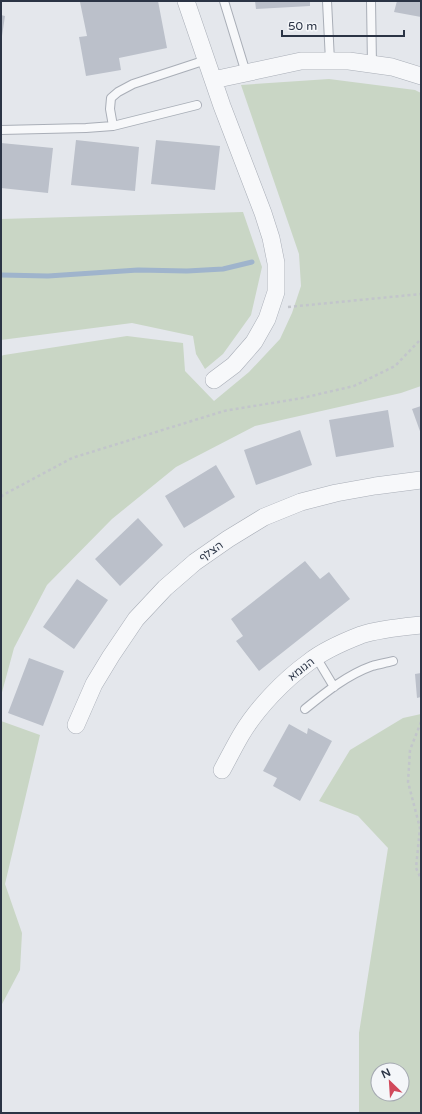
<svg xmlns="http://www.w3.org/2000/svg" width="422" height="1114" font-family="'Varela Round','Noto Sans Hebrew',sans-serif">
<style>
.green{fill:#c9d6c5;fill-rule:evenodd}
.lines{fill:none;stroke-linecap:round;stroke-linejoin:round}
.stream{stroke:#9fb4cc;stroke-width:5}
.building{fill:#bbc0ca}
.lane-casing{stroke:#a9aeb7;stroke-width:10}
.street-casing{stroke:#a9aeb7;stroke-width:18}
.path{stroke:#c2c5cb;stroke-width:2.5;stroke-dasharray:3 3;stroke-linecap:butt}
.lane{stroke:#f7f8fa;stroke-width:8}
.street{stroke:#f7f8fa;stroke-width:17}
.labels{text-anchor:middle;stroke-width:3;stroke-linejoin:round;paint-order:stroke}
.street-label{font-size:11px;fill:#2b3445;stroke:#f4f6f9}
</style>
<rect width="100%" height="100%" fill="#e4e7ec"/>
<!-- green -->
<path class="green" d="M 329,79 L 415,90 L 421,93 L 421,386 L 401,393 L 255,426 L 176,467 L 112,519 L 47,585 L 14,648 L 1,696 L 1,356 L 4,355 L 127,336 L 183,343 L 185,371 L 214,401 L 249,372 L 280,339 L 292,313 L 301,286 L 299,254 L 241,85 Z
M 243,212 L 262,267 L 251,315 L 223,354 L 205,369 L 196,354 L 193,336 L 132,323 L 1,340 L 1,219 Z
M 421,714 L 421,1113 L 359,1113 L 359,1033 L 388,848 L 358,816 L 319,801 L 350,750 L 403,718 ZM 378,1070 L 402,1070 L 402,1094 L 378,1094 Z
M 1,721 L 40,735 L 5,884 L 22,933 L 20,970 L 1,1006 Z"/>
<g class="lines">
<!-- stream -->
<path class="stream" d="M 1,275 L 48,276 L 138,270 L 187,271 L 223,269 L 252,262"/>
</g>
<!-- building -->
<path class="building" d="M 83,1 L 158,1 L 167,48 L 119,58 L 121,70 L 86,76 L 79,37 L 87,36 L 80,2 Z
M 255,1 L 310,1 L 310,6 L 256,9 Z
M 397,1 L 421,1 L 421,17 L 394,12 Z
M 1,15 L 5,16 L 2,36 L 1,36 Z
M 76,140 L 139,147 L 135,191 L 71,185 Z
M 156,140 L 220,146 L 215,190 L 151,184 Z
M 1,143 L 53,148 L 48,193 L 1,188 Z
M 421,406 L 421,434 L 412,409 Z
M 388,410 L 394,447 L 336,457 L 329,420 Z
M 300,430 L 312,465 L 256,485 L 244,450 Z
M 216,465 L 235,497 L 184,528 L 165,496 Z
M 138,518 L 163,545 L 120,586 L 95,559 Z
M 305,561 L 320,579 L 329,572 L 350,599 L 259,671 L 236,641 L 243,636 L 231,619 Z
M 77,579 L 108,600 L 74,649 L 43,627 Z
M 29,658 L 64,671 L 43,726 L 8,713 Z
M 421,673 L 421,697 L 417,698 L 415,674 Z
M 289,724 L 307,734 L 308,728 L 332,741 L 300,801 L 273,786 L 277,778 L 263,771 Z"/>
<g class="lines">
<defs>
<path id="lane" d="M 224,1 L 246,73
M 327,1 L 330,61
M 371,1 L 372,65
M 113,126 L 110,109 L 111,98 L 118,92 L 133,84 L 206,60
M 1,130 L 86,128 L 113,126 L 197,105
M 316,657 L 334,687
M 305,709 C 326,692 347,675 372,666 C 379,664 386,663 393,661"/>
<path id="street" d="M 186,1 L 222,106 L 263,213 L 271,238 L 276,263 L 276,292 L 267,319 L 254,342 L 234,365 L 214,380
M 213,80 L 301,61 L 349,61 L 392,67 L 421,76
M 76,725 L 94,684 L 111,656 L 136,619 L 165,588 L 195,562 L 228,539 L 264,517 L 301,502 L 336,493 L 375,486 L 421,480
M 222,770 C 228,759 234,747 241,735 C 257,708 284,680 309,662 C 324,650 343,642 361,635 C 379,629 402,627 421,625"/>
</defs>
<!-- lane casing -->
<use href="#lane" class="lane-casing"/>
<!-- street casing -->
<use href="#street" class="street-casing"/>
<!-- path -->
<path class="path" d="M 288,307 L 421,294
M 1,497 L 3,495 L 72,458 L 224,411 L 302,398 L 354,386 L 395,366 L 421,339
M 421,722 L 410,750 L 408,782 L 420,828 L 416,868 L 421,879"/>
<!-- lane -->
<use href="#lane" class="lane"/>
<!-- street -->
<use href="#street" class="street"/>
</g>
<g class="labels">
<!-- street labels -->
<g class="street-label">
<text transform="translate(211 551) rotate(-35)" y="4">הצלף</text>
<text transform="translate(301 669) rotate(-38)" y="4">הגומא</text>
</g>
</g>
<!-- border -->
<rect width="422" height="1114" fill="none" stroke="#2b3445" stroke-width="4"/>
<!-- north arrow -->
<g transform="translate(390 1082) rotate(335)"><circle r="19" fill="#f4f6f9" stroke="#a4a8b1"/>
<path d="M0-3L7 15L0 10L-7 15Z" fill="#d1495b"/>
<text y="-6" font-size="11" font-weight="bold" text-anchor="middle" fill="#2b3445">N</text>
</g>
<!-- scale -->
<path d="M282 30v6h122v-6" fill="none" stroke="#2b3445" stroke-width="2"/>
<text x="288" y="30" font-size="12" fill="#2b3445" stroke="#f4f6f9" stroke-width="3" paint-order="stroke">50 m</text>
</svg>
